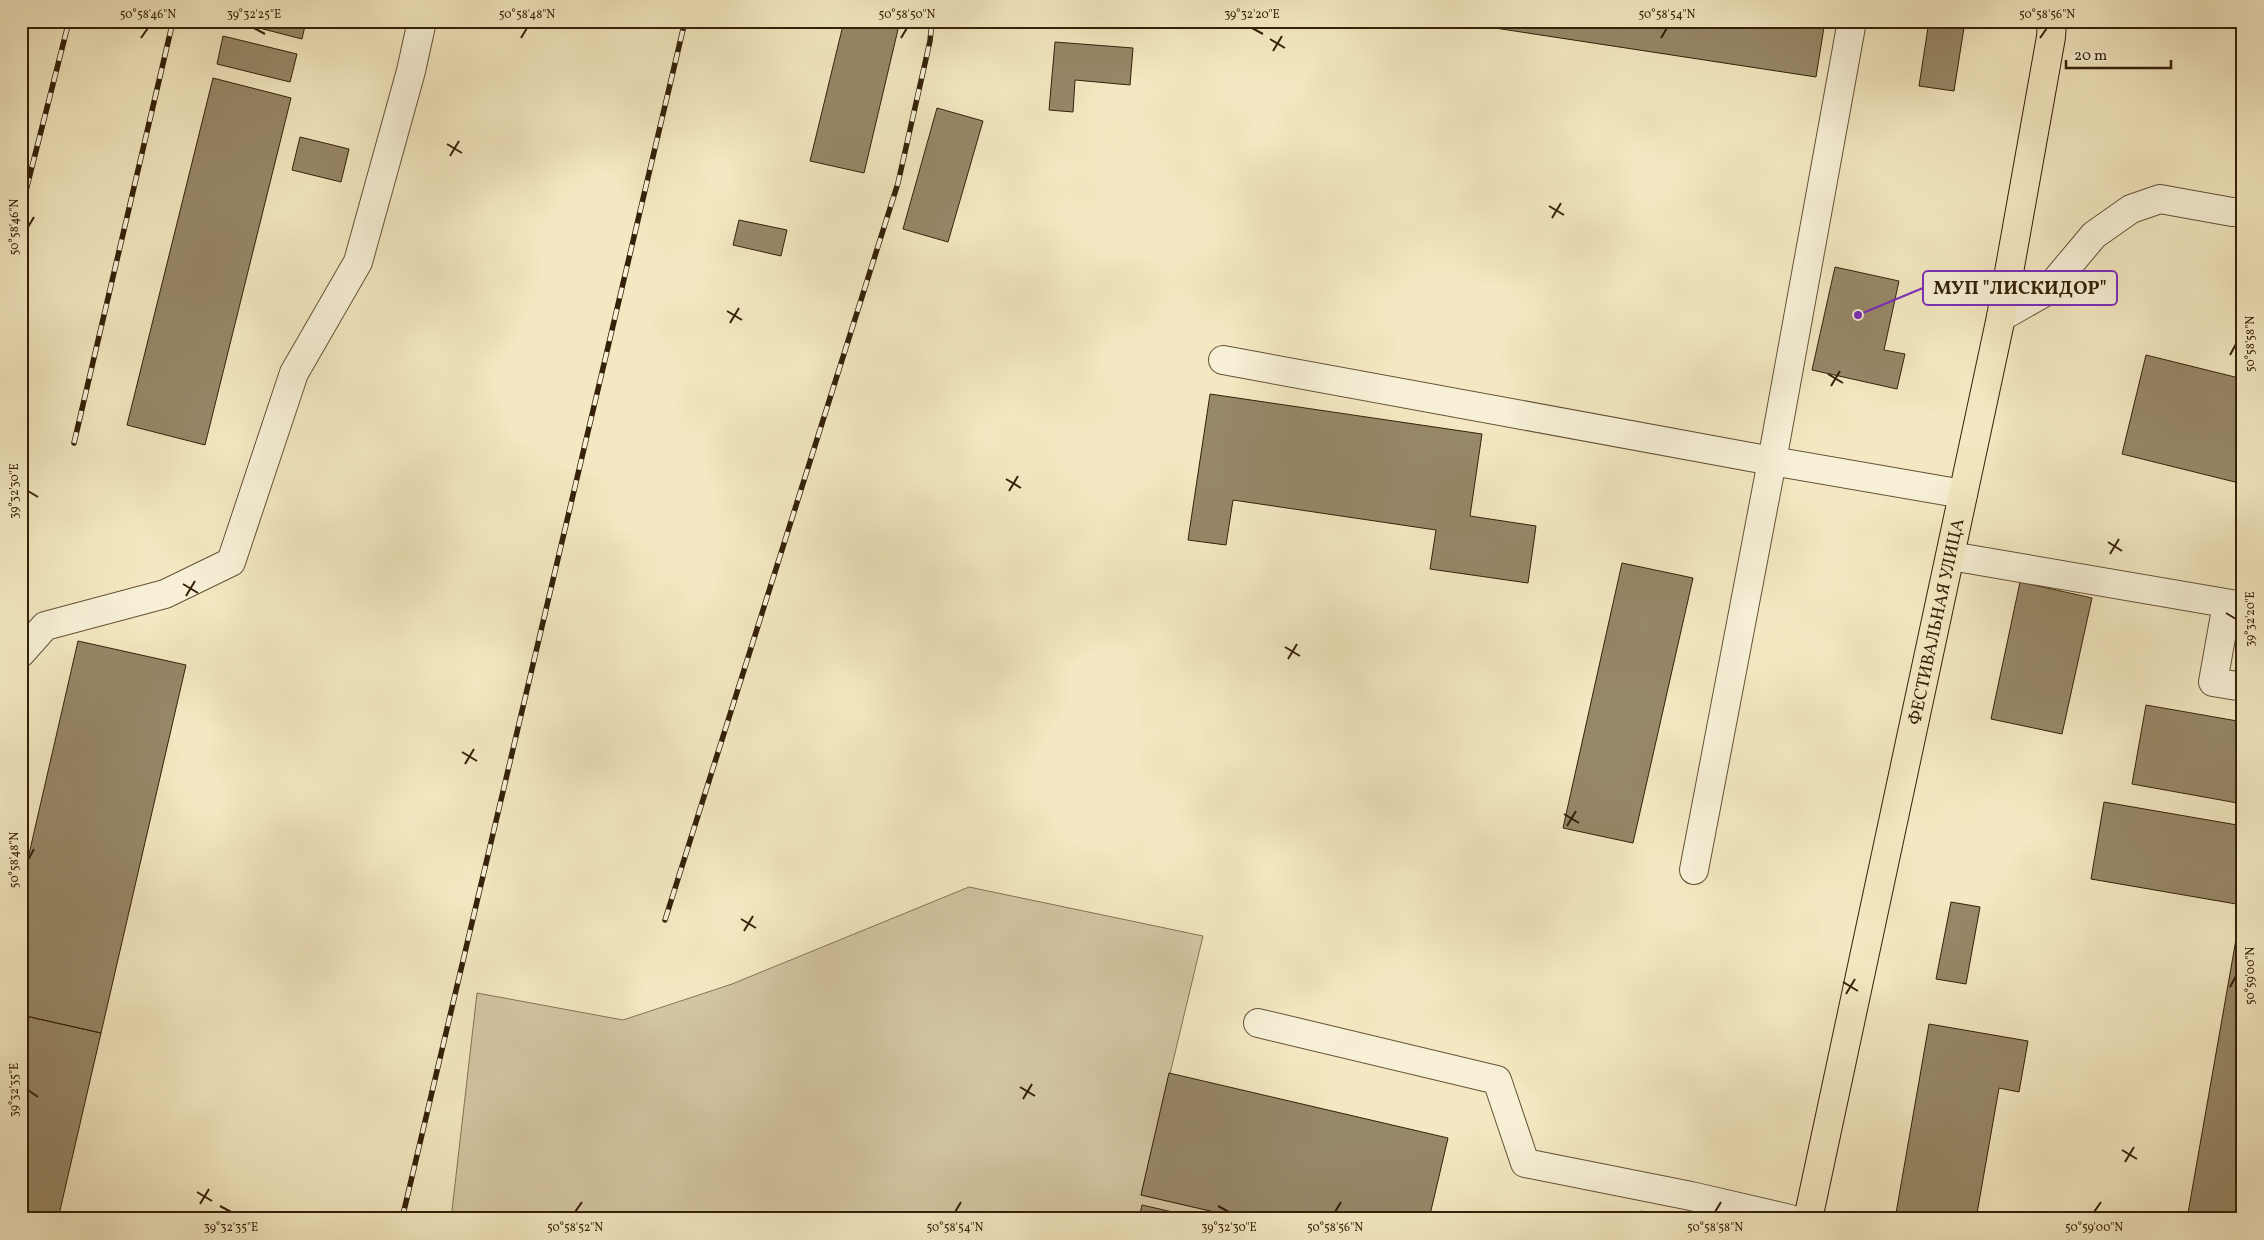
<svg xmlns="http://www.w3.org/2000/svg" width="2264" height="1240" font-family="Vollkorn,serif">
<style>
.green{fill:#d3c6a2;stroke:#847455}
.building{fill:#978868;stroke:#342108}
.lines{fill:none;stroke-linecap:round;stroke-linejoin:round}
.minor-casing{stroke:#645336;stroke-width:30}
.major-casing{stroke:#342108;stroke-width:30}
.minor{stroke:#f7f0d7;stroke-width:28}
.major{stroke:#f3e8c1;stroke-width:28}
.rail-casing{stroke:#342108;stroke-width:5.5}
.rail{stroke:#f7f0d7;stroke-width:4;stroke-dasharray:11;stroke-linecap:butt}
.ticks{fill:none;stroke:#342108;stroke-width:2}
.labels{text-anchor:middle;stroke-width:5;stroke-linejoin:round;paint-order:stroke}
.street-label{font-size:18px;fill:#342108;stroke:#f7f0d7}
.leader{fill:none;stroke:#7b2cbf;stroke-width:2}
.callout-dot{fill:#7b2cbf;stroke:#f7f0d7;stroke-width:2}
.callout{fill:#f7f0d7;stroke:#7b2cbf;stroke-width:2}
.callout-label{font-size:19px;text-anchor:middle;font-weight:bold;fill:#342108}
.neatline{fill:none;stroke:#342108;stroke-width:2}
.ticks-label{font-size:12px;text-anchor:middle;fill:#342108}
</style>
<rect width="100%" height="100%" fill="#f3e8c1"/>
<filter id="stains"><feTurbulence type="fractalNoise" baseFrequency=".004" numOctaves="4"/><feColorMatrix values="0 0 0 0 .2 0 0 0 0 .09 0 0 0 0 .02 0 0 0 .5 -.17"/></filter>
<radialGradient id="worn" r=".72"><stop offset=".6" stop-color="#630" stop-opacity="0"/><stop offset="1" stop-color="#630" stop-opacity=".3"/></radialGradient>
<!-- green -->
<path class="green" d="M 969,887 L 1203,936 L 1141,1195 L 1245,1219 L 451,1219 L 477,993 L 623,1020 L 732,984 Z"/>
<!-- building -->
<path class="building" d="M 232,21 L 306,21 L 302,39 Z
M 844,21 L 900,21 L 864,173 L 810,161 Z
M 1056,21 L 1122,21 L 1122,24 Z
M 1462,21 L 1825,21 L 1816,77 L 1462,23 Z
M 1929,21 L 1965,21 L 1954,91 L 1919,86 Z
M 223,36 L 297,54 L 290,82 L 217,64 Z
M 1055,42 L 1133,48 L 1130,85 L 1075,80 L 1073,112 L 1049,110 Z
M 213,78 L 291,98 L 205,445 L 127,425 Z
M 937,108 L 983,121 L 948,242 L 903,229 Z
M 300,137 L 349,149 L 341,182 L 292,170 Z
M 739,220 L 787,230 L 781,256 L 733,245 Z
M 1835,267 L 1899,281 L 1884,350 L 1905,354 L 1897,389 L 1812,370 Z
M 2146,355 L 2243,379 L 2243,484 L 2122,454 Z
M 1210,394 L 1482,434 L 1470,516 L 1536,526 L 1528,583 L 1430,569 L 1436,530 L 1233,500 L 1226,545 L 1188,540 Z
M 1622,563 L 1693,578 L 1633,843 L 1563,828 Z
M 2020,582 L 2092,598 L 2062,734 L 1991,719 Z
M 78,641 L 186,665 L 101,1033 L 21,1015 L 21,889 Z
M 2146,705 L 2243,722 L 2243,804 L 2132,784 Z
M 2104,802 L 2243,826 L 2243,1219 L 2187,1219 L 2242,905 L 2091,879 Z
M 1951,902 L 1980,907 L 1966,984 L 1936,979 Z
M 21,1015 L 101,1033 L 58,1219 L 21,1219 Z
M 1929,1024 L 2028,1041 L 2019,1092 L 1999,1088 L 1976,1219 L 1895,1219 Z
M 1169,1073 L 1448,1138 L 1429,1219 L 1245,1219 L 1141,1195 Z
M 1142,1205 L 1203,1219 L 1139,1219 Z
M 1641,1211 L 1675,1219 L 1639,1219 Z"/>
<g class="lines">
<defs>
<path id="minor" d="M 2001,317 L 2047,291 L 2094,235 L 2131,209 L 2160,199 L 2232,212 L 2243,212
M 1223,360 L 1772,461 L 1852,21
M 1951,556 L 2243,606
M 2227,604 L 2213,682 L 2243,687
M 21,653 L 45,626 L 165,594 L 231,562 L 294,373 L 358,262 L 411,71 L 422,21
M 1694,870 L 1772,461 L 1963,494
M 1258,1023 L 1497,1080 L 1525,1163 L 1691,1196 L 1790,1219"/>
<g id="major">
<path id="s1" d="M 1808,1219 L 2001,317 L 2051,37 L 2052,21"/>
</g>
</defs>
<!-- minor casing -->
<use href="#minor" class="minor-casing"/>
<!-- major casing -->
<use href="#major" class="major-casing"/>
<!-- minor -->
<use href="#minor" class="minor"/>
<!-- major -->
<use href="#major" class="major"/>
<defs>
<path id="rail" d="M 21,210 L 69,21
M 74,443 L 173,21
M 665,920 L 898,183 L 930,41 L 932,21
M 402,1219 L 685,21"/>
</defs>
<!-- rail casing -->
<use href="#rail" class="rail-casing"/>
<!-- rail -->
<use href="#rail" class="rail"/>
</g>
<!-- ticks -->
<path class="ticks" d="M 254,28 L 265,34M 1252,28 L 1263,34M 141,38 L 148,28M 521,38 L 527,28M 901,38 L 907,28M 1661,38 L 1667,28M 2040,38 L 2047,28M 1270,39 L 1285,48M 1273,51 L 1282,36M 447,144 L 462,153M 450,156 L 459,141M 1549,206 L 1564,215M 1552,218 L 1561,203M 28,227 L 34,217M 727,311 L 742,320M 730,323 L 739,308M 2230,355 L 2236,344M 1828,374 L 1843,383M 1831,386 L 1840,371M 1006,479 L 1021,488M 28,491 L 38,497M 1009,491 L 1018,476M 2108,542 L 2122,551M 2110,554 L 2119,539M 183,584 L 198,593M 186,596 L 195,581M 2226,613 L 2236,619M 1285,647 L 1300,656M 1288,659 L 1297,644M 462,752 L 477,761M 465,764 L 474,749M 1564,814 L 1579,823M 1567,826 L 1576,811M 28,860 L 34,849M 741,919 L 756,928M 744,931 L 753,916M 1843,982 L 1858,991M 2230,987 L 2236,976M 1846,994 L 1855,979M 1020,1087 L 1035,1096M 28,1090 L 38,1097M 1023,1099 L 1032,1084M 2122,1150 L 2137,1159M 2125,1162 L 2134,1147M 197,1192 L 212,1201M 200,1204 L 209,1189M 220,1206 L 231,1212M 1218,1206 L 1229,1212M 575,1212 L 582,1202M 955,1212 L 961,1202M 1335,1212 L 1341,1202M 1715,1212 L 1721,1202M 2094,1212 L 2101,1202"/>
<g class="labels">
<!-- street labels -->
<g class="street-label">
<text dy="6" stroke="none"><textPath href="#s1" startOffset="611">ФЕСТИВАЛЬНАЯ УЛИЦА</textPath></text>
</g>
</g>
<!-- callouts -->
<path class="leader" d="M1858 315L1923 288"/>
<circle class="callout-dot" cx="1858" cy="315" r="5"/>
<rect class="callout" x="1923" y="271" width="194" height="34" rx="5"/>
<g class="callout-label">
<text x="2020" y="294">МУП "ЛИСКИДОР"</text>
</g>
<!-- margin -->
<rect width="2264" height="1240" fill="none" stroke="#f3e8c1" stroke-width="55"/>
<!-- scale -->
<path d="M2066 60v8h105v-8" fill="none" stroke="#342108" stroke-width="2.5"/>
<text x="2074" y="60" font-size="15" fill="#342108" stroke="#f7f0d7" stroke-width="4" paint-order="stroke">20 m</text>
<rect x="28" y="28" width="2208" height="1184" class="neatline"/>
<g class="ticks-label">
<text x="148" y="18">50°58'46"N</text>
<text x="254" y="18">39°32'25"E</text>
<text x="527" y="18">50°58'48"N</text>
<text x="907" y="18">50°58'50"N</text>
<text x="1252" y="18">39°32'20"E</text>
<text x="1667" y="18">50°58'54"N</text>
<text x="2047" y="18">50°58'56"N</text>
<text transform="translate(14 227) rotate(-90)" y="4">50°58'46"N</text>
<text transform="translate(2250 344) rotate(-90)" y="4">50°58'58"N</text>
<text transform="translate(14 491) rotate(-90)" y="4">39°32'30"E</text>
<text transform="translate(2250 619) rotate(-90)" y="4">39°32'20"E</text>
<text transform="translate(14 860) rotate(-90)" y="4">50°58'48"N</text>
<text transform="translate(2250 976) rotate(-90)" y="4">50°59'00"N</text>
<text transform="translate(14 1090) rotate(-90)" y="4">39°32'35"E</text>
<text x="231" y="1231">39°32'35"E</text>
<text x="575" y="1231">50°58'52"N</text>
<text x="955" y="1231">50°58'54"N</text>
<text x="1229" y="1231">39°32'30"E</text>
<text x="1335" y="1231">50°58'56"N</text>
<text x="1715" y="1231">50°58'58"N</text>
<text x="2094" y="1231">50°59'00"N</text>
</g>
<rect width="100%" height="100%" filter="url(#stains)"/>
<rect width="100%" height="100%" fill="url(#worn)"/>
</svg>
